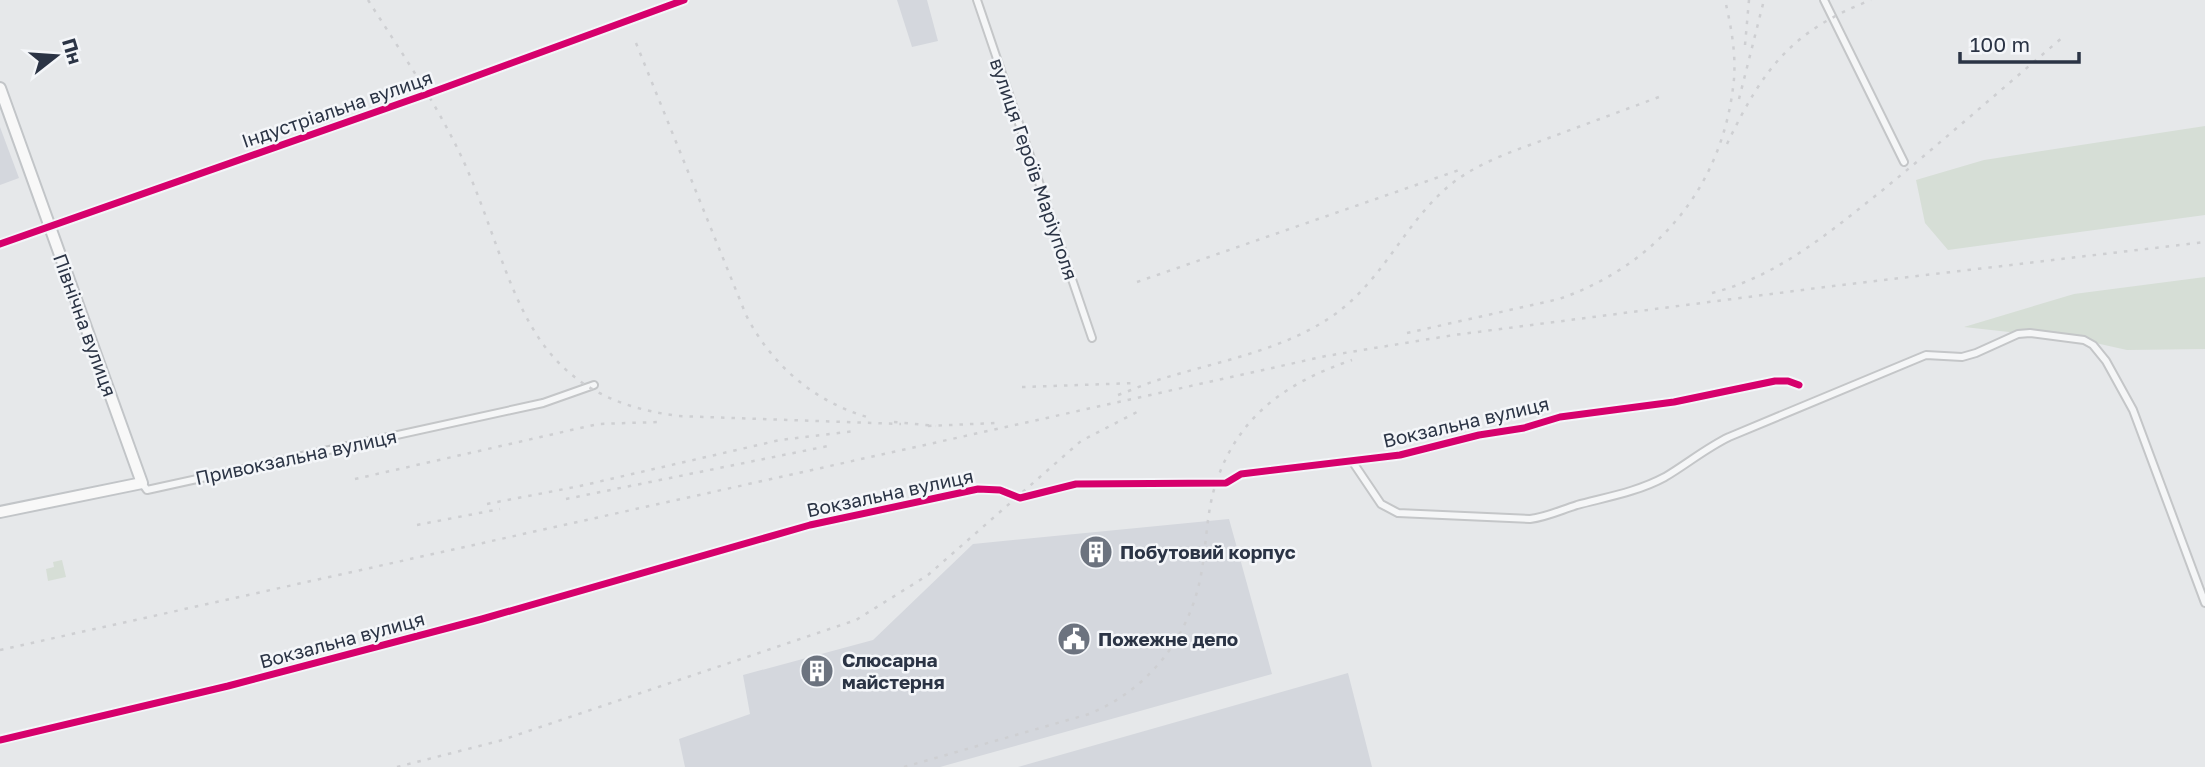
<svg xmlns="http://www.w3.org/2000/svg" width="2205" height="767" font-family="'Golos Text',sans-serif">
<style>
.built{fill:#d4d7dd}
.green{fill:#d6ded6}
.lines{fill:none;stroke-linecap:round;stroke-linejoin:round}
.minor-casing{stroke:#c4c6c8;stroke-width:10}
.primary-casing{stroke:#c2c5c8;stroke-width:14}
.minor{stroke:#f5f6f7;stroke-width:6}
.primary{stroke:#f8f8f8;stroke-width:10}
.rail{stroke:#cecfd2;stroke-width:2.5;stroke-dasharray:3.5 7;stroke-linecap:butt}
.cycleway-casing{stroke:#f4f6f9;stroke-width:11}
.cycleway{stroke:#d6006c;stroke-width:7}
.labels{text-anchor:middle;stroke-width:5;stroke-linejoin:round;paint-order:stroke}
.street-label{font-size:19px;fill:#2b3445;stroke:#f4f6f9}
.poi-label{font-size:19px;font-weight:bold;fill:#2b3445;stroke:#f4f6f9;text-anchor:start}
</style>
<rect width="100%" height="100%" fill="#e6e8ea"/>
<!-- built -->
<path class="built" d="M 897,0 L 927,0 L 938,41 L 912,47 Z
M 0,127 L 19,178 L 0,185 Z
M 1229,519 L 1272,674 L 940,767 L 685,767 L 679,739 L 750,714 L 743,675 L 873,640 L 973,544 Z
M 1348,673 L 1372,767 L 1018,767 Z"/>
<!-- green -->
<path class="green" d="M 2205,126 L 2205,215 L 1948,250 L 1925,223 L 1916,180 L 1984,160 Z
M 2205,277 L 2205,349 L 2127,350 L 2082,340 L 1964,327 L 2074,294 Z
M 62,560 L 66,577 L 48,581 L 46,569 L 54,567 L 53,562 Z"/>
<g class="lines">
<defs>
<path id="minor" d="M 977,0 L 1092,338
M 1824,0 L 1904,162
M 0,244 L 427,94 L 684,0
M 1352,461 L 1381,504 L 1398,513 L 1530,519 C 1547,517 1561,510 1577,505 C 1607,497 1637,492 1665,477 C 1687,464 1706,448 1729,437 L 1926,355 L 1962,357 L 1976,353 L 2018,334 L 2030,333 L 2084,340 L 2093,345 L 2106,361 L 2133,410 L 2205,603
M 142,483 L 147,490 L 543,403 L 594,385
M 0,740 L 228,686 L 482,619 L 810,525 L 978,489 L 1000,490 L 1020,498 L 1076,484 L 1226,483 L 1241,474 L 1400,455 L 1479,435 L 1524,428 L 1560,417 L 1674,402 L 1775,381 L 1788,381 L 1799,385"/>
<path id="primary" d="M 0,88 L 142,483 L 0,512"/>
</defs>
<!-- minor casing -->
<use href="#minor" class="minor-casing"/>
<!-- primary casing -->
<use href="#primary" class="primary-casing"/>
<!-- minor -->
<use href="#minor" class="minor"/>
<!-- primary -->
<use href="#primary" class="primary"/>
<!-- rail -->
<path class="rail" d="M 368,0 C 401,52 437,104 463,160 C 518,281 518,396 679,416 L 901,424
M 636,43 L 746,315 C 771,364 813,401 867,417
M 1745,45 L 1749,0
M 1739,99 L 1764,0
M 1727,144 C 1763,69 1791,31 1871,0
M 1137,282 L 1462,169
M 1712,293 C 1779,276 1831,231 1884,189 C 1945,139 2003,88 2063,37
M 1407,333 L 1559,299 C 1658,265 1724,185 1734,79 C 1736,52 1731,26 1725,0
M 1022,387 L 1137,383
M 1118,395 C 1132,390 1145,384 1158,380 C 1215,362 1277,352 1328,319 C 1379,286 1399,233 1441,193 C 1472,163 1515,151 1554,136 C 1589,123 1624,110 1659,97
M 894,422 L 936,426
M 928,426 L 995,423
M 355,479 L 598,424 L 659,422
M 566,499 L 833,445
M 487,504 L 580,486 L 780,440 L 855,431
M 417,525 L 500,509
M 0,650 L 1326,356 L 1454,335 L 1833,286 L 2205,242
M 397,767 L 499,741 L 856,620 L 928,575 L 1081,441 L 1137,412
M 904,767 L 1089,714 C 1148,690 1189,638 1201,575 C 1207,543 1206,511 1217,480 C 1240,414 1288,382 1352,360"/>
<defs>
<path id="cycleway" d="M 0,244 L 427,94 L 684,0
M 0,740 L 228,686 L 482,619 L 810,525 L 978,489 L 1000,490 L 1020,498 L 1076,484 L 1226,483 L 1241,474 L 1400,455 L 1479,435 L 1524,428 L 1560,417 L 1674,402 L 1775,381 L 1788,381 L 1799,385"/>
</defs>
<!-- cycleway casing -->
<use href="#cycleway" class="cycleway-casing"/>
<!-- cycleway -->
<use href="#cycleway" class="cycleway"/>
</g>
<!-- icons -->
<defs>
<symbol id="building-disc" viewBox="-11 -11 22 22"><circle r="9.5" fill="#6c737f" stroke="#f4f6f9"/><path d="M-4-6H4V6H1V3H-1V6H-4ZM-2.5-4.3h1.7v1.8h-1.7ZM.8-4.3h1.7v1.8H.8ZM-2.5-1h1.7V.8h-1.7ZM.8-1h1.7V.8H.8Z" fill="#fff"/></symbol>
<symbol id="civic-disc" viewBox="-11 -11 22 22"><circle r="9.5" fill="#6c737f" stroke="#f4f6f9"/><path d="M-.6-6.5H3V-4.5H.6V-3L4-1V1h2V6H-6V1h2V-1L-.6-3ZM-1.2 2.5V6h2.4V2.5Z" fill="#fff"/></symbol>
</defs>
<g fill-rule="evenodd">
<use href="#building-disc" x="1077" y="533" width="38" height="38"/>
<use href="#civic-disc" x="1055" y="620" width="38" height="38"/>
<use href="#building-disc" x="798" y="652" width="38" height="38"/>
</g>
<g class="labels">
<!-- street labels -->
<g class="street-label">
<text transform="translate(337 109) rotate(-19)" y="7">Індустріальна вулиця</text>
<text transform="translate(1034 169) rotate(71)" y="7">вулиця Героїв Маріуполя</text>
<text transform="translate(85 325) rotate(70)" y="7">Північна вулиця</text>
<text transform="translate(1466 422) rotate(-13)" y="7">Вокзальна вулиця</text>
<text transform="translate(296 457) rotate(-12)" y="7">Привокзальна вулиця</text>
<text transform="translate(890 493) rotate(-12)" y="7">Вокзальна вулиця</text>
<text transform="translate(342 640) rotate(-15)" y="7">Вокзальна вулиця</text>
</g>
<!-- poi labels -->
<g class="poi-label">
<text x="1120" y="559">Побутовий корпус</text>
<text x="1098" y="646">Пожежне депо</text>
<text x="842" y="667">Слюсарна<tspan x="842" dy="22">майстерня</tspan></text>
</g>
</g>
<!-- north arrow -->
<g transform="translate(56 56) rotate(73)" stroke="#f4f6f9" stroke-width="5" paint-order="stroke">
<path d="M0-5L12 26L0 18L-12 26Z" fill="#2b3445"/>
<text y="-10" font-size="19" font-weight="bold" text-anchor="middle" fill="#2b3445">Пн</text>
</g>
<!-- scale -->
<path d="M1960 52v10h119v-10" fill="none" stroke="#2b3445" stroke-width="3.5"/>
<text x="1970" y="52" font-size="21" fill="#2b3445" stroke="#f4f6f9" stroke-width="5" paint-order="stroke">100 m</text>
</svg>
